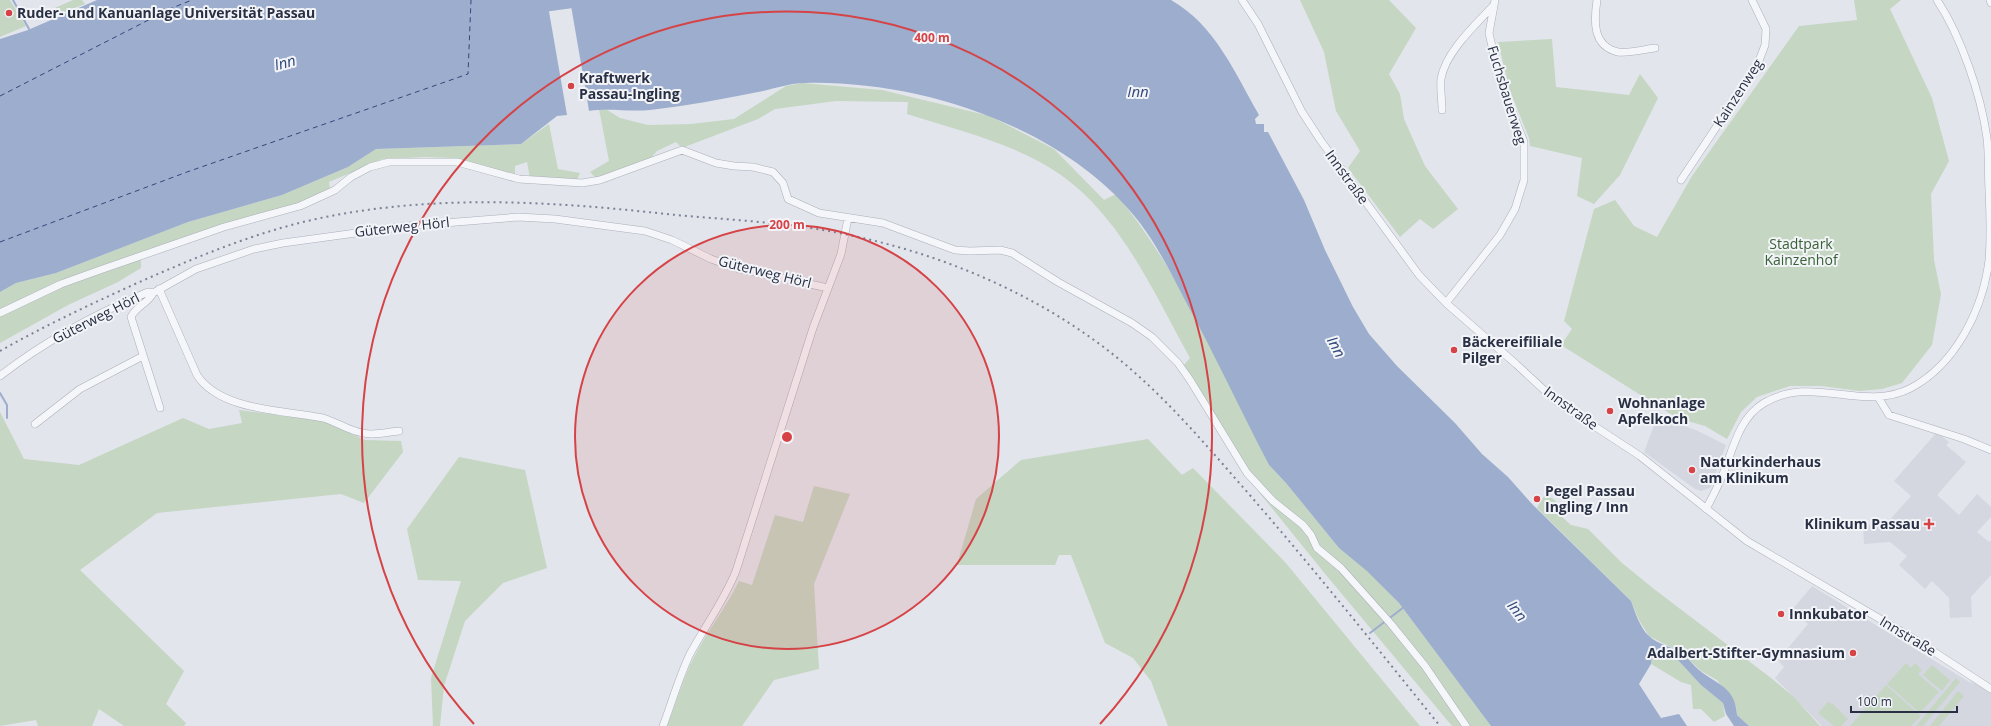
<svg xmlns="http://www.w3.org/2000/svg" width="1991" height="726" font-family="'Open Sans',sans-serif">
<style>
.built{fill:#d4d7e0}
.green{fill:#c5d6c3}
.water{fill:#9cadcd}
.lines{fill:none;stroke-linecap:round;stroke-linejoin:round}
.stream{stroke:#9cadcd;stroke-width:2}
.river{stroke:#9cadcd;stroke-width:13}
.ferry{stroke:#31487a;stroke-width:1;stroke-dasharray:5 4;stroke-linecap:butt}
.minor-casing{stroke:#aaafb9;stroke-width:8}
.minor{stroke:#f5f6f9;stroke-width:7}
.rail{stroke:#7b8296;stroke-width:2;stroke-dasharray:2 4;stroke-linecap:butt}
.ring{fill:none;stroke:#d54346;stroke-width:2}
.poi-dot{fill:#d54346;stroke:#f2f4f8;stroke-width:1.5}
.labels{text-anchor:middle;stroke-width:4;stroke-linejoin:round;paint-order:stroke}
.poi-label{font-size:14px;font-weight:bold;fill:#293044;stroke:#f2f4f8;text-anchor:start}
.street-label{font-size:14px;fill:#293044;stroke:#f2f4f8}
.park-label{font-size:14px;fill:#396136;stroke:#f2f4f8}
.water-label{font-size:15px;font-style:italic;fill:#31487a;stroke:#f2f4f8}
.centre{fill:#d54346;stroke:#f2f4f8;stroke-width:2}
.ring-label{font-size:12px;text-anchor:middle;font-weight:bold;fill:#d54346;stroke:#f2f4f8;stroke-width:4;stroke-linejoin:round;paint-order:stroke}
</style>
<rect width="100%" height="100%" fill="#e2e5eb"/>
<!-- built -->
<path class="built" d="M 1669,420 L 1698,431 L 1726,445 L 1710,488 L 1701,491 L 1695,489 L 1644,452 L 1655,423 L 1660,424 Z
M 1937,432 L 1949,442 L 1946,445 L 1966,462 L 1937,495 L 1959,515 L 1977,494 L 1991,507 L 1991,517 L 1977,532 L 1989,542 L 1991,540 L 1991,575 L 1971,597 L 1972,617 L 1950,618 L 1949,598 L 1932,581 L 1925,589 L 1899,565 L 1907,556 L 1890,542 L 1864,544 L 1863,525 L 1886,524 L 1911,496 L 1894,481 Z
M 1812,586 L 1974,685 L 1961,669 L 1991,689 L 1991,726 L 1822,726 L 1775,678 L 1784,667 L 1778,660 L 1808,624 L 1792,610 Z"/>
<!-- green -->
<path class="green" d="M 0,0 L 10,0 L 26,26 L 0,37 Z
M 73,0 L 82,0 L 85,4 L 43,20 L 41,14 Z
M 1300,0 L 1389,0 L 1416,28 L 1389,74 L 1400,94 L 1404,119 L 1425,166 L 1458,209 L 1433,229 L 1420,219 L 1400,237 L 1348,168 L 1360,151 L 1336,111 L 1324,52 Z
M 1854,0 L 1901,0 L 1890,9 L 1932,98 L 1949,161 L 1931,194 L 1934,260 L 1941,294 L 1932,345 L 1902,383 L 1882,389 L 1859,391 L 1822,386 L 1790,386 L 1757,397 L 1741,412 L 1727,439 L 1705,426 L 1677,418 L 1561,345 L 1572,329 L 1564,321 L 1594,209 L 1615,200 L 1634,226 L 1657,237 L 1692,176 L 1799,26 L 1857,20 Z
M 1552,39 L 1556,87 L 1629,95 L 1640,74 L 1658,98 L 1620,175 L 1594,204 L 1577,196 L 1582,158 L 1530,146 L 1529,138 L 1510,91 L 1498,42 Z
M 802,83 L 882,90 L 990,116 L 1054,149 L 1104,200 L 1116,194 C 1182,274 1223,373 1269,465 L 1286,483 L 1339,548 L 1367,570 L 1399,603 L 1491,726 L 1452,726 L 1326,575 L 1242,471 L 1183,366 L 1190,358 C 1150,286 1115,201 1038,161 C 997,139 950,128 907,114 L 908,102 L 836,101 L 775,109 L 758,119 L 682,148 L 676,142 L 657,151 L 651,158 L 596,178 L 590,172 L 609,161 L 599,109 L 607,110 L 620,118 L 648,125 L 691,124 L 734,119 L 786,86 Z
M 549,124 L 558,169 L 580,173 L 577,180 L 530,178 L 527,162 L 515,166 L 515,176 L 453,158 L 425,157 L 383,159 L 329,182 L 330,190 L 303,202 L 141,255 L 141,268 L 118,282 L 68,305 L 0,343 L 0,292 L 16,283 L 56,273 L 188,222 L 282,195 L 348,167 L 376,149 L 521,144 Z
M 239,410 L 323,421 L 365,440 L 401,441 L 403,452 L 364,503 L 341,494 L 157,513 L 80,570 L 184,671 L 166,704 L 186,723 L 184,726 L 124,726 L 99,709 L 92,726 L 38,726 L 36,720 L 0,726 L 0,412 L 24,459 L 79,465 L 183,418 L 209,429 L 242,423 Z
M 1148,439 L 1182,475 L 1193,468 L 1285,562 L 1420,726 L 1168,726 L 1151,681 L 1133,658 L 1105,643 L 1071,555 L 1059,555 L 1055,565 L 957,565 L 976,499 L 1021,460 Z
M 459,457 L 525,470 L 547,568 L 503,583 L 465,621 L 444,686 L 440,726 L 433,726 L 431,678 L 461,581 L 418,580 L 407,529 Z
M 814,486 L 850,494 L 814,584 L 819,669 L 774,680 L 742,726 L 667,726 C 676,703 683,679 694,657 C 707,631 726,608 739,581 L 752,585 L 775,515 L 803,522 Z
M 1544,496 L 1552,498 L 1559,504 L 1552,508 L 1571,525 L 1588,529 L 1622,563 L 1654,589 L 1771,678 L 1794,697 L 1820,726 L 1749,726 L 1737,715 L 1736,706 L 1717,680 L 1701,671 L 1682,653 L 1649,636 L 1639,620 L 1631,601 L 1537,508 Z
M 1667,655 L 1677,659 L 1701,685 L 1723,703 L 1725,716 L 1714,722 L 1701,709 L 1693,709 L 1691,685 L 1681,682 L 1651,664 L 1652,656 Z
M 1906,663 L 1911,668 L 1915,663 L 1922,670 L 1918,674 L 1939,692 L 1920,713 L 1887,684 Z
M 1932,665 L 1950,680 L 1942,691 L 1923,675 Z
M 1956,678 L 1960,682 L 1923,726 L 1916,726 Z
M 1886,685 L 1921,716 L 1911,726 L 1850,726 Z
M 1958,691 L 1964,696 L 1939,726 L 1930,726 Z
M 1828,702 L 1834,705 L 1848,719 L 1841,726 L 1834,726 L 1818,713 Z"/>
<!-- water -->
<path class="water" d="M 97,0 L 547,0 L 567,115 L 557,116 L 521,144 L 376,149 L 348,167 L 282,195 L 188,222 L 56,273 L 16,283 L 0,292 L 0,39 L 28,30 Z
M 570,0 L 1171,0 C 1215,25 1235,73 1259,115 L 1255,119 L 1256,124 L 1264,124 L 1264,132 L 1268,132 L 1304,200 L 1325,250 L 1353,307 L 1369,334 L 1397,366 L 1455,423 L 1482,454 L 1508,477 L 1532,504 L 1631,601 C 1635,612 1640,628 1649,636 C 1657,644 1672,647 1682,653 C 1688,658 1693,665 1699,670 C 1717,685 1735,686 1737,715 L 1749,726 L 1734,726 L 1726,714 L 1723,703 L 1701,685 L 1677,659 L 1667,655 L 1652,656 L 1651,664 L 1639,684 L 1661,718 L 1679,714 L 1687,726 L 1491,726 L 1399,603 L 1367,571 L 1339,548 L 1286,483 L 1269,465 C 1241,411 1215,355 1186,302 C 1172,275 1158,247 1140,223 C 1067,128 922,80 805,83 C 790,83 773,89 758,92 C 722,99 686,106 650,110 C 630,112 609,108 589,111 L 584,80 L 588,79 L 587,75 L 583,75 Z"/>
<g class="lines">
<!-- stream -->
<path class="stream" d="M 13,0 L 29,29
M 0,393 L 7,405 L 7,418
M 1370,633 L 1404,607"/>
<!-- river -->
<path class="river" d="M 532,7 L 583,0"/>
<!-- ferry -->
<path class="ferry" d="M 0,96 L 172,8 L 192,0
M 0,242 L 187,172 L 468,74 L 471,0"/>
<defs>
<path id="minor" d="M 1242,0 L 1258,24 L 1302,112 L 1321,141 L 1419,275 L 1446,303 L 1516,364 L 1556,401 L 1640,456 L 1747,541 L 1916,640 L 1991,689
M 1597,0 C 1594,20 1592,46 1618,52 C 1626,54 1646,49 1655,48
M 1990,0 L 1991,3
M 1442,110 C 1442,100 1440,89 1441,79 C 1445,53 1475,25 1493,6
M 1681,180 L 1757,66 L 1765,45 L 1766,29 L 1752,0
M 159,289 L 197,375 C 220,411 284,410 323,418 C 337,422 349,431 363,433 C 373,436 388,432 399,431
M 153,293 C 149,303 136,306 131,317 L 160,408
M 1446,303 L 1500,235 L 1515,209 L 1524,180 L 1524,142 L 1499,78 L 1489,33 L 1495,0
M 0,313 L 61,284 L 100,270 L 224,227 L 300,206 L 335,190 L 351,177 L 370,167 L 389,162 L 457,162 L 519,179 L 582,183 L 600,180 L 682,150 L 716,163 L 734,166 L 753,167 L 773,172 L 783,183 L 788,199 L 819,213 L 883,223 L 955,250 L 970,251 L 1000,250 L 1012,253 L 1058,282 L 1132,323 L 1152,337 L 1178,363 L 1190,380 L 1247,473 L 1273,501 L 1303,525 L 1311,535 L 1317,548 L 1341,568 L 1391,624 L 1425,666 L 1466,726
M 0,376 C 45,341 95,314 148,292 L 153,293 L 196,269 L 254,249 L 283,243 L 407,226 L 518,217 L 555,219 L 645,231 L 672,240 L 711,259 L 736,268 L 828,288
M 1878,397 L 1889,415 L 1964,439 L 1991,450
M 35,424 L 80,389 L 143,356
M 1706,509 C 1712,498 1718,486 1723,474 C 1733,449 1739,418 1764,403 C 1813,374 1863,413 1911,388 C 1956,364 1983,309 1989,260 C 1991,237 1990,213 1989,190 C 1988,173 1989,155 1987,138 C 1981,95 1961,36 1937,0
M 663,726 C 672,702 679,677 690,654 C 705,626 724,601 736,571 L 813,328 L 841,254 L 848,218"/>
</defs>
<!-- minor casing -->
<use href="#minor" class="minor-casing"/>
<!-- minor -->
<use href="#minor" class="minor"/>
<!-- rail -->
<path class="rail" d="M 0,351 C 44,326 89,305 135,284 C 194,258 253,233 316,219 C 432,194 549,201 666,214 C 727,220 790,222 849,235 C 936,253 1022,288 1094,340 C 1154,383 1200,438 1248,493 C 1314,569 1377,648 1440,726"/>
</g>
<!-- distance rings -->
<circle cx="787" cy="437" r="212" fill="#d54346" fill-opacity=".12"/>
<g class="ring">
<circle cx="787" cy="437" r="212"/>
<path d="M474 724A425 425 0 1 1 1100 724"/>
</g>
<!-- markers -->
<g class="poi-dot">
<circle cx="9" cy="13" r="4"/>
<circle cx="571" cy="86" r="4"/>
<circle cx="1454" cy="350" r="4"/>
<circle cx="1610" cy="411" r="4"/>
<circle cx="1692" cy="470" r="4"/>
<circle cx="1537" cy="499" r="4"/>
<path d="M1927 518h4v4h4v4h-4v4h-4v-4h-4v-4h4z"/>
<circle cx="1781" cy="614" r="4"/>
<circle cx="1853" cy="653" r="4"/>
</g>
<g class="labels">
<!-- poi labels -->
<g class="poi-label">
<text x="17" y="18">Ruder- und Kanuanlage Universität Passau</text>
<text x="579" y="83">Kraftwerk<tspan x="579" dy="16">Passau-Ingling</tspan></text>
<text x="1462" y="347">Bäckereifiliale<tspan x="1462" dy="16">Pilger</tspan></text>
<text x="1618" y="408">Wohnanlage<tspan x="1618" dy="16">Apfelkoch</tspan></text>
<text x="1700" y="467">Naturkinderhaus<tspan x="1700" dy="16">am Klinikum</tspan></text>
<text x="1545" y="496">Pegel Passau<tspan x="1545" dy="16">Ingling / Inn</tspan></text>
<text x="1920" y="529" text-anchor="end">Klinikum Passau</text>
<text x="1789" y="619">Innkubator</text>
<text x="1845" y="658" text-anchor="end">Adalbert-Stifter-Gymnasium</text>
</g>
<!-- street labels -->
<g class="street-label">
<text transform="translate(1738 93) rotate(-57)" y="5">Kainzenweg</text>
<text transform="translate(1507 95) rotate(73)" y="5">Fuchsbauerweg</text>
<text transform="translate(1347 177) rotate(54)" y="5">Innstraße</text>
<text transform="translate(402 227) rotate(-6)" y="5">Güterweg Hörl</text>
<text transform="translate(765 272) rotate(14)" y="5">Güterweg Hörl</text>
<text transform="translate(96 318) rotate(-27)" y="5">Güterweg Hörl</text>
<text transform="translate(1571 408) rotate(36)" y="5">Innstraße</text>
<text transform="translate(1908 636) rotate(31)" y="5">Innstraße</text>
</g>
<!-- park labels -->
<g class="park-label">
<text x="1801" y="249">Stadtpark<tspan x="1801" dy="16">Kainzenhof</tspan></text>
</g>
<!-- water labels -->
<g class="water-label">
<text transform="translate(285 63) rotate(-15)" y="5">Inn</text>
<text x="1138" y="97">Inn</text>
<text transform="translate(1336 347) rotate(62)" y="5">Inn</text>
<text transform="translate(1517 611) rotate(52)" y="5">Inn</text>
</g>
</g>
<circle cx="787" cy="437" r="6" class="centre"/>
<g class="ring-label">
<text x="932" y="42">400 m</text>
<text x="787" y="229">200 m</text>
</g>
<!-- scale -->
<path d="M1851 706v6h106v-6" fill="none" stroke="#293044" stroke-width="2"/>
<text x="1857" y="706" font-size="12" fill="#293044" stroke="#f2f4f8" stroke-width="3" paint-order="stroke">100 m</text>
</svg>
